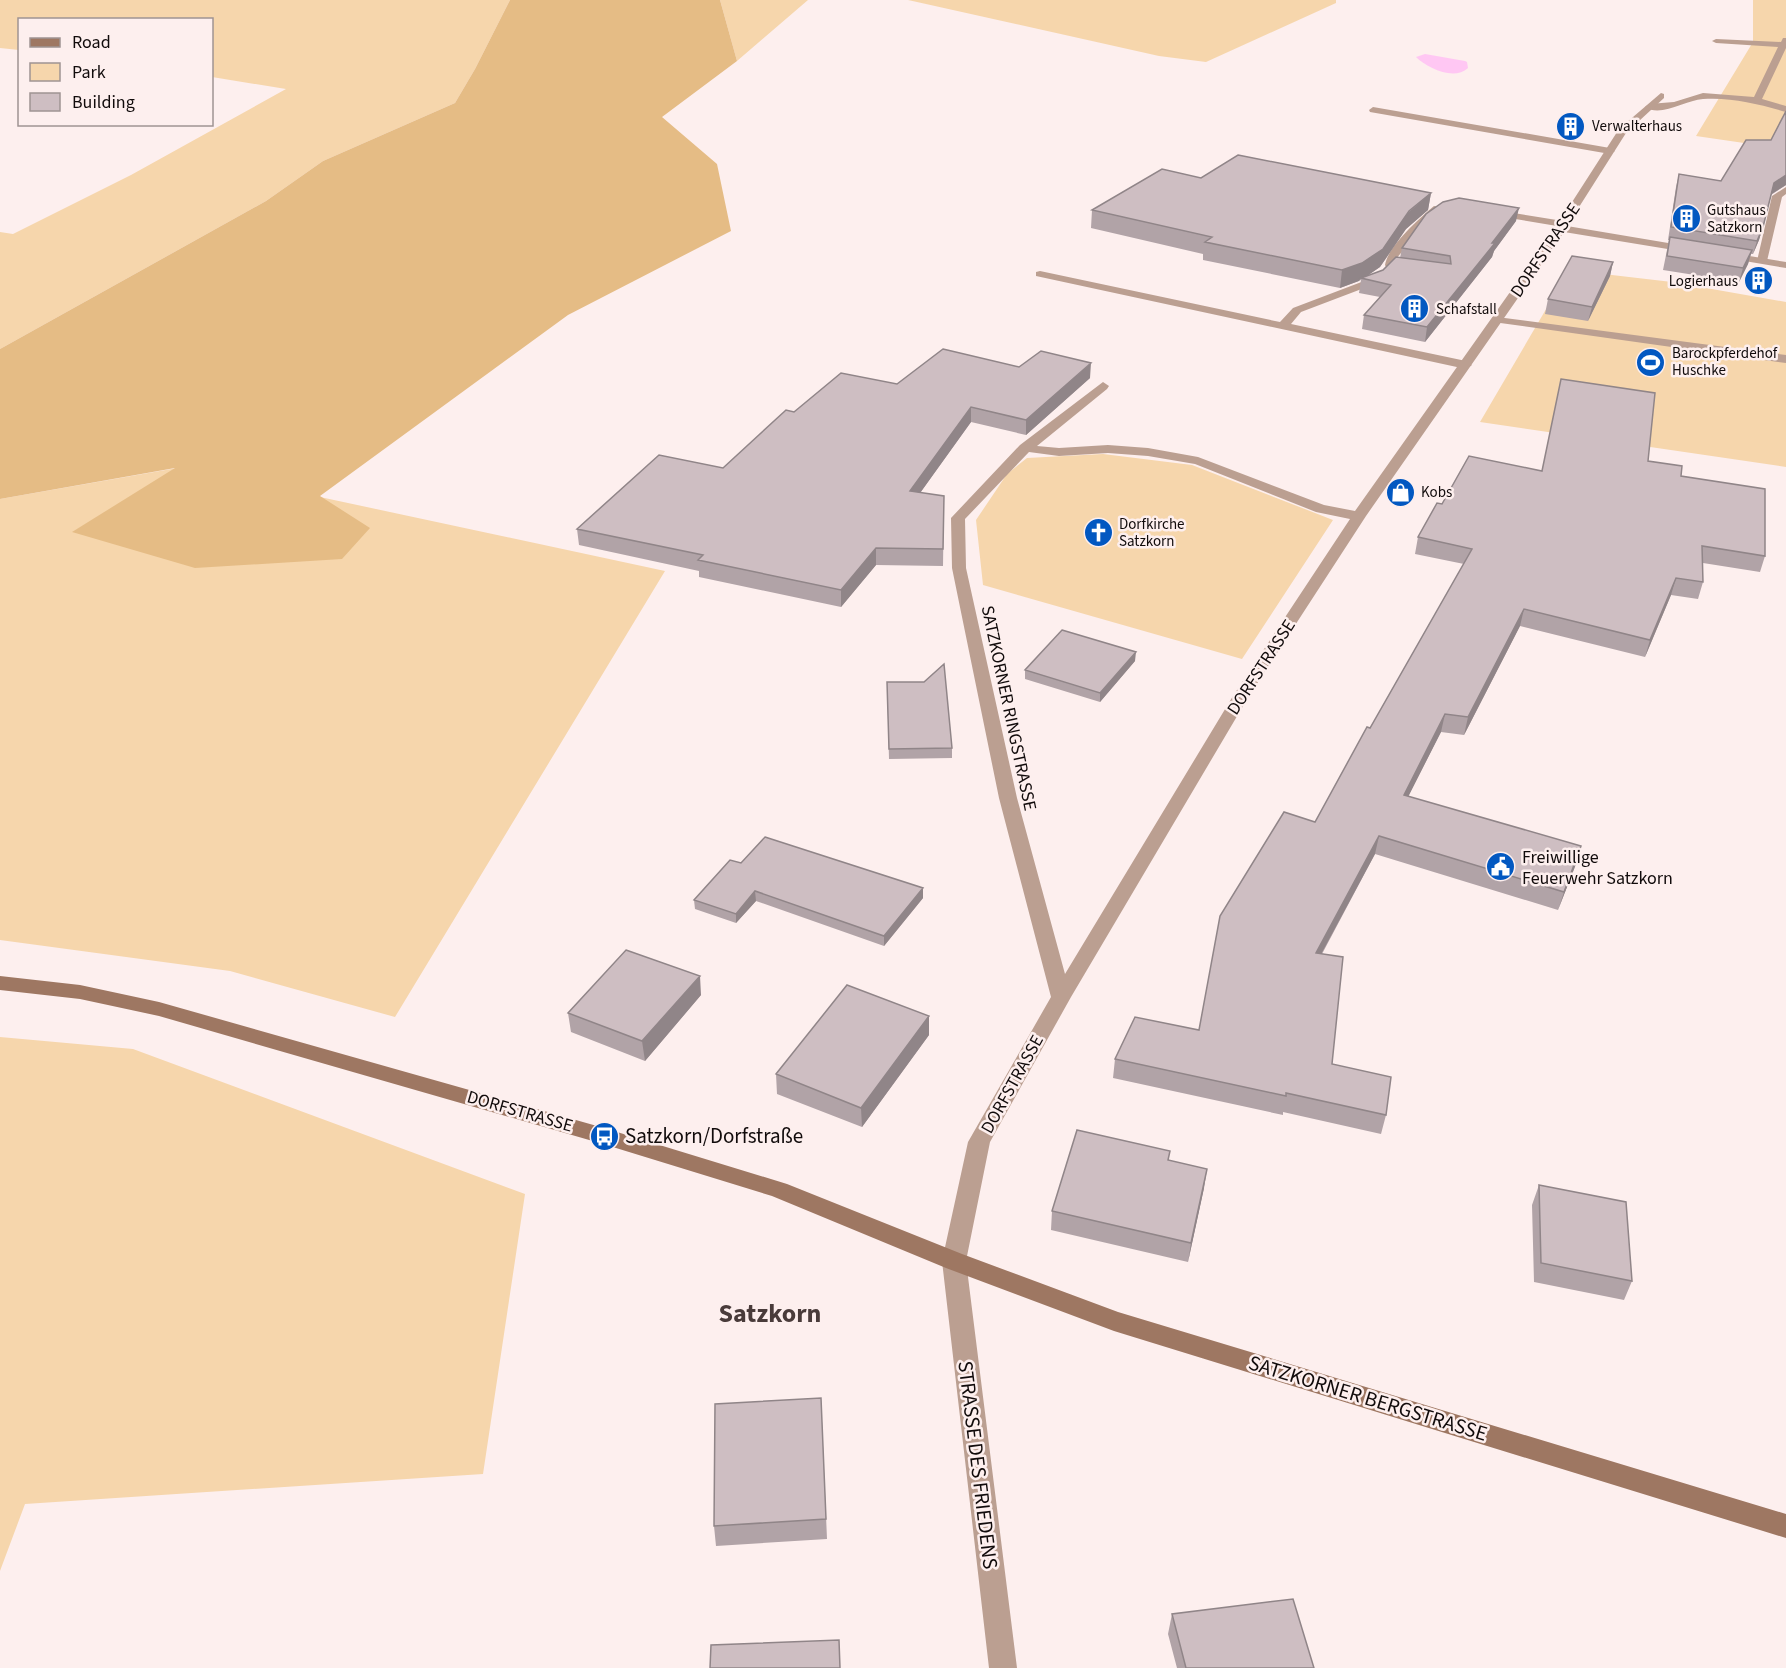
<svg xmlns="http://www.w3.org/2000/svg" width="1786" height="1668" font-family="'Source Sans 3',sans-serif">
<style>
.green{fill:#f6d6ac}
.forest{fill:#e5bc85}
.water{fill:#ffc7f3}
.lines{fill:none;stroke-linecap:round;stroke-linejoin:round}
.lane{fill:#bb9f91;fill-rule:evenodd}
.street{fill:#bb9f91;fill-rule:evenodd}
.secondary{fill:#9e7762;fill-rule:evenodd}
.wall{fill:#b1a3a7}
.shaded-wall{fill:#908588}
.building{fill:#cebec2;stroke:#908588;stroke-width:1.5}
.labels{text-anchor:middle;stroke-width:5;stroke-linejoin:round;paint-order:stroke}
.far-poi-label{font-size:15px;fill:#110b0b;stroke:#fdefee;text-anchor:start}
.street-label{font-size:18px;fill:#110b0b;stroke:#fdefee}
.poi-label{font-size:18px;fill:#110b0b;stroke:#fdefee;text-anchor:start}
.near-poi-label{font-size:21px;fill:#110b0b;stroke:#fdefee;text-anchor:start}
.near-street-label{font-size:21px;fill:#110b0b;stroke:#fdefee}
.near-quarter-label{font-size:26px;font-weight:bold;fill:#493b3a;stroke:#fdefee}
</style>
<rect width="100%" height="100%" fill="#fdefee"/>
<!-- green -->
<path class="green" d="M 0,0 L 510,0 L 475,69 L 455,103 L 323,161 L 266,201 L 0,349 L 0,232 L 13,234 L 131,175 L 286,89 L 212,77 L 212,20 L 20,20 L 19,50 L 0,48 Z
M 720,0 L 808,0 L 737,61 Z
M 908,0 L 1336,0 L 1336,3 L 1206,62 L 1159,56 Z
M 1753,0 L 1786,0 L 1786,149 L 1696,136 L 1753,42 Z
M 1569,270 L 1672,282 L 1786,302 L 1786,467 L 1480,422 Z
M 1103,454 L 1192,465 L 1333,520 L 1242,659 L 983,585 L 976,520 L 1007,474 L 1027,458 Z
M 177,468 L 73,532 L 320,497 L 665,571 L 395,1017 L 230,971 L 0,940 L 0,499 Z
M 0,1037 L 133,1049 L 525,1194 L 483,1474 L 25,1504 L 0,1571 Z"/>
<!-- forest -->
<path class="forest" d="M 510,0 L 720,0 L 737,61 L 662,117 L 717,164 L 731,231 L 568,315 L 320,496 L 370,528 L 342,559 L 195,568 L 72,532 L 175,468 L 0,499 L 0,349 L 266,201 L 323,161 L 455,103 L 475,69 Z"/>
<!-- water -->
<path class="water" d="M 1425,54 L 1465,61 L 1467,62 L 1468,68 C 1454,81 1427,68 1416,57 Z"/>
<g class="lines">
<!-- lane -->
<path class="lane" d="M 1783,38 L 1786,38 L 1786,48 L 1762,99 L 1786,106 L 1786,112 C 1759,104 1731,97 1703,99 C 1685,100 1661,118 1645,107 L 1649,104 L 1674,102 L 1703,93 L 1754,97 L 1778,47 L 1716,43 L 1712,41 L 1716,39 L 1781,42 Z
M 1373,107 L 1610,148 L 1615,151 L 1610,154 L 1370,112 L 1369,110 Z
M 1786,187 L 1786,194 L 1782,197 L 1767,261 L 1766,263 L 1758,263 L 1757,261 L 1772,196 Z
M 1434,206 L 1443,208 L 1423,226 L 1396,259 L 1396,263 L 1416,267 L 1416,271 L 1386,267 L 1385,265 C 1388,246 1420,218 1434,206 Z
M 1495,210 L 1563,221 L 1568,224 L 1563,227 L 1491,215 L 1491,211 Z
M 1040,271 L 1280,322 L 1293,308 L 1372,278 L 1381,272 L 1386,275 L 1380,282 L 1301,312 L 1291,324 L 1466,361 L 1472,365 L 1466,369 L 1036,276 L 1036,272 Z
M 1497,317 L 1786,355 L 1786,363 L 1493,322 L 1491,320 Z"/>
<!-- street -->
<path class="street" d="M 1661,93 L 1664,94 L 1664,98 L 1626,133 L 1567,226 L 1692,247 L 1697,250 L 1692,253 L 1564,232 L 1366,516 L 1249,696 L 1071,997 L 990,1142 L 966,1261 L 1017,1668 L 989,1668 L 942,1261 L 968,1142 L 1051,997 L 999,798 L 952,568 L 951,518 L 1020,445 L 1103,382 L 1109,386 L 1107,389 L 1037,446 L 1059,448 L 1108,445 L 1148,448 L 1198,457 L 1324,505 L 1355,511 L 1556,227 L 1619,129 ZM 1029,452 L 1059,456 L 1108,453 L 1148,456 L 1195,464 L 1316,512 L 1350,519 L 1233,696 L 1065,974 L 1017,798 L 966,568 L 965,519 Z
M 1725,252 L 1786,262 L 1786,268 L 1721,257 L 1721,253 Z"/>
<!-- secondary -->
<path class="secondary" d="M 0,976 L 80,985 L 159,1002 L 604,1128 L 787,1184 L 962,1254 L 1118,1312 L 1786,1514 L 1786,1538 L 1114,1331 L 946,1268 L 772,1196 L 603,1144 L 159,1016 L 80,999 L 0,990 Z"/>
</g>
<!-- wall -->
<path class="wall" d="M 1786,111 L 1786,185 L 1771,195 L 1759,240 L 1753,254 L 1751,254 L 1748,264 L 1739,282 L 1663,270 L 1669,240 L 1668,240 L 1676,187 L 1679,174 L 1721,181 L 1771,140 Z
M 1201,178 L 1431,193 L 1428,210 L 1406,229 L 1380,267 L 1366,276 L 1383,270 L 1400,258 L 1402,248 L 1516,221 L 1494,251 L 1492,257 L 1425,342 L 1362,329 L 1364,315 L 1380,297 L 1359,293 L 1361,280 L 1340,288 L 1203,260 L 1203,254 L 1091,228 L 1092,210 Z
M 1613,262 L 1610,276 L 1588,321 L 1545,314 L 1548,299 Z
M 1019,367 L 1090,378 L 1026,435 L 971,422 L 920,493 L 944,496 L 943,566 L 876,565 L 841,607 L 699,577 L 699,571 L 579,545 L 577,529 L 723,468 L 794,412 L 897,384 Z
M 1561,379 L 1648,461 L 1681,476 L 1765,556 L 1760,572 L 1703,563 L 1703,582 L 1698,599 L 1671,595 L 1645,657 L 1520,626 L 1464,735 L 1441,732 L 1408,796 L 1576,864 L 1558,910 L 1375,854 L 1322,954 L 1332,1064 L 1386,1115 L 1381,1134 L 1283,1112 L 1283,1115 L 1113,1078 L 1115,1059 L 1199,1030 L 1315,822 L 1370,728 L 1464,564 L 1415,554 L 1418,537 L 1442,504 L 1542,471 Z
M 1135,661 L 1100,702 L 1025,679 L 1025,670 Z
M 887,682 L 952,748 L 952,758 L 889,759 Z
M 741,863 L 923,898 L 884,946 L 756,901 L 736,923 L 695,909 L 694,900 Z
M 701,995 L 645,1061 L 571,1032 L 568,1013 Z
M 929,1016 L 929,1035 L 862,1127 L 777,1094 L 776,1074 Z
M 1169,1160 L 1204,1188 L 1188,1262 L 1051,1230 L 1052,1211 Z
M 1539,1185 L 1632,1281 L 1624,1300 L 1534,1282 L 1532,1205 Z
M 821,1398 L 827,1539 L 716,1546 L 714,1526 Z
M 1172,1614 L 1314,1668 L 1177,1668 L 1168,1634 Z"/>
<!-- shaded-wall -->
<path class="shaded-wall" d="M 1786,175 L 1786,185 L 1770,195 L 1774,183 Z
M 1431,193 L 1428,210 L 1406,229 L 1380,267 L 1363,279 L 1361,278 L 1359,281 L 1340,288 L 1342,270 Z
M 1519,208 L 1516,221 L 1494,251 L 1492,257 L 1425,342 L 1427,327 Z
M 1763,227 L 1759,240 L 1753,254 L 1757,241 Z
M 1752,250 L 1748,264 L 1739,282 L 1743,268 Z
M 1613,262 L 1610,276 L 1588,321 L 1592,307 Z
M 1091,363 L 1090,378 L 1026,435 L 1026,420 Z
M 971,407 L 971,422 L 910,507 L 910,491 Z
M 876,548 L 876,565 L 841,607 L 841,590 Z
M 1676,578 L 1671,595 L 1645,657 L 1650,640 Z
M 1524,609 L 1520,626 L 1464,735 L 1468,717 Z
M 1136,652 L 1135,661 L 1100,702 L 1100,693 Z
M 1445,714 L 1441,732 L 1400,813 L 1404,795 Z
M 1379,836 L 1375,854 L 1312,971 L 1316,953 Z
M 1581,846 L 1576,864 L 1558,910 L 1564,892 Z
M 923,888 L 923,898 L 884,946 L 884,936 Z
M 755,891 L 756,901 L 736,923 L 736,914 Z
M 700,976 L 701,995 L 645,1061 L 642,1041 Z
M 929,1016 L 929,1035 L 862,1127 L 861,1108 Z
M 1207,1169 L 1204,1188 L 1188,1262 L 1191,1243 Z"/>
<!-- building -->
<path class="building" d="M 1786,111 L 1786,175 L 1774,183 L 1763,227 L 1757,241 L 1671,227 L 1679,174 L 1721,181 L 1746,140 L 1771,140 Z
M 1238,155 L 1431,193 L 1409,211 L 1383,249 L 1362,263 L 1342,270 L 1205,242 L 1212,237 L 1092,210 L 1162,169 L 1201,178 Z
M 1459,198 L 1519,208 L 1492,243 L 1495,243 L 1427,327 L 1364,315 L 1391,285 L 1361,278 L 1383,270 L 1396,257 L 1451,264 L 1450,256 L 1402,248 L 1426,214 L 1443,202 Z
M 1670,237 L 1752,250 L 1743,268 L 1667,256 Z
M 1572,256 L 1613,262 L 1592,307 L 1548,299 Z
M 943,349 L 1019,367 L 1041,351 L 1091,363 L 1026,420 L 971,407 L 910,491 L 944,496 L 943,549 L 876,548 L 841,590 L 698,560 L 703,555 L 577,529 L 659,455 L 723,468 L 786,410 L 794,412 L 841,373 L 897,384 Z
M 1561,379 L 1655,393 L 1648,461 L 1682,466 L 1681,476 L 1765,489 L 1765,556 L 1702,546 L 1703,582 L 1676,578 L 1650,640 L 1524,609 L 1468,717 L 1445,714 L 1404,795 L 1581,846 L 1564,892 L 1379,836 L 1316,953 L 1343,957 L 1332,1064 L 1391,1077 L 1386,1115 L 1286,1093 L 1286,1096 L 1115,1059 L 1135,1017 L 1199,1030 L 1220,916 L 1284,812 L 1315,822 L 1367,727 L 1370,728 L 1472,549 L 1418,537 L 1437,503 L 1442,504 L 1469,456 L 1542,471 Z
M 1062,630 L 1136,652 L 1100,693 L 1025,670 Z
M 944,664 L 952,748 L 889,749 L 887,682 L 924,682 Z
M 765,837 L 923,888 L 884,936 L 755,891 L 736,914 L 694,900 L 730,860 L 741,863 Z
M 626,950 L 700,976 L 642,1041 L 568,1013 Z
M 847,985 L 929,1016 L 861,1108 L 776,1074 Z
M 1077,1130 L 1170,1151 L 1168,1160 L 1207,1169 L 1191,1243 L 1052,1211 Z
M 1539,1185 L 1626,1202 L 1632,1281 L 1541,1263 Z
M 821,1398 L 826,1519 L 714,1526 L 715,1404 Z
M 1293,1599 L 1314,1668 L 1186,1668 L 1172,1614 Z
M 839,1640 L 840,1668 L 710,1668 L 711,1645 Z"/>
<!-- icons -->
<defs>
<symbol id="building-disc" viewBox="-11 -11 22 22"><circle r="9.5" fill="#0258c1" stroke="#fdefee"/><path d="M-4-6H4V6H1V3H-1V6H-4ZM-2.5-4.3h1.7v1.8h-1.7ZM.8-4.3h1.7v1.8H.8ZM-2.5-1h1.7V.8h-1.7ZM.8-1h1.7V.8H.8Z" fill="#fff"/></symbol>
<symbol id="stadium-disc" viewBox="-11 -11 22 22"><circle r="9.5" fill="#0258c1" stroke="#fdefee"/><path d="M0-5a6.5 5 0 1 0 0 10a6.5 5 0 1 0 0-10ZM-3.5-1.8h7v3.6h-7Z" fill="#fff"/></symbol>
<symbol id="shop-disc" viewBox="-11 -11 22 22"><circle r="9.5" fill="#0258c1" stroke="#fdefee"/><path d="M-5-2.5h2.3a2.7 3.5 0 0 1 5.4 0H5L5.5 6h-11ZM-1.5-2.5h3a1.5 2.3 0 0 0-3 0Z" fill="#fff"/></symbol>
<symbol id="church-disc" viewBox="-11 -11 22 22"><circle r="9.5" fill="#0258c1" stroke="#fdefee"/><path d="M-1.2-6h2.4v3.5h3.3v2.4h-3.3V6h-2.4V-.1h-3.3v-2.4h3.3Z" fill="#fff"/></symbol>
<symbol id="civic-disc" viewBox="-11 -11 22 22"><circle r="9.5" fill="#0258c1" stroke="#fdefee"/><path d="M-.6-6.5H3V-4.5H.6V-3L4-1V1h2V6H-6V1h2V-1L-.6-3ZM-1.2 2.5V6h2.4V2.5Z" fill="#fff"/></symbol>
<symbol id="bus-disc" viewBox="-11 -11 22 22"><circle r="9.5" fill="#0258c1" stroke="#fdefee"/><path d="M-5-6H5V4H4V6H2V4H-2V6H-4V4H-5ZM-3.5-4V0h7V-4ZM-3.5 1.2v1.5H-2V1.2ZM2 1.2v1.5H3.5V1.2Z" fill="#fff"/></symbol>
</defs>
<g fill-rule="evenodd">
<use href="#building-disc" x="1554" y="110" width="33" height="33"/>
<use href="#building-disc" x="1670" y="202" width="33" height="33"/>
<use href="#building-disc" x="1742" y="264" width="33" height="33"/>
<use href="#building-disc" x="1398" y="292" width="33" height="33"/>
<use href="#stadium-disc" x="1634" y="346" width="33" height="33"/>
<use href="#shop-disc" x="1384" y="476" width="33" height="33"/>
<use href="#church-disc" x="1082" y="516" width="33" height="33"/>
<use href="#civic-disc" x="1484" y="850" width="33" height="33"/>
<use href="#bus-disc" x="588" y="1120" width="33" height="33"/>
</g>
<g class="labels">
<!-- far-poi labels -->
<g class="far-poi-label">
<text x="1592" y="131">Verwalterhaus</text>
<text x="1707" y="215">Gutshaus<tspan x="1707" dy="17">Satzkorn</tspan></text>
<text x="1738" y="286" text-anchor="end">Logierhaus</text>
<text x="1436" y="314">Schafstall</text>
<text x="1672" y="358">Barockpferdehof<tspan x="1672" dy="17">Huschke</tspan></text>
<text x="1421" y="497">Kobs</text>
<text x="1119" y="529">Dorfkirche<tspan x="1119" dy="17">Satzkorn</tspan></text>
</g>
<!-- street labels -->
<g class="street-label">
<text transform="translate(1545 250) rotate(-56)" y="6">DORFSTRASSE</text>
<text transform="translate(1261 667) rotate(-57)" y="6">DORFSTRASSE</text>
<text transform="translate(1009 708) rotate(78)" y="6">SATZKORNER RINGSTRASSE</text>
<text transform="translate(1012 1084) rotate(-61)" y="6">DORFSTRASSE</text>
<text transform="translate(520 1111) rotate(16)" y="6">DORFSTRASSE</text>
</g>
<!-- poi labels -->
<g class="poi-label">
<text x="1522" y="863">Freiwillige<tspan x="1522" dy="21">Feuerwehr Satzkorn</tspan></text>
</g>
<!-- near-poi labels -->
<g class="near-poi-label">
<text x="625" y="1143">Satzkorn/Dorfstraße</text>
</g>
<!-- near-street labels -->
<g class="near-street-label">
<text transform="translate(1368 1398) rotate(17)" y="7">SATZKORNER BERGSTRASSE</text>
<text transform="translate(978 1465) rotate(83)" y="7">STRASSE DES FRIEDENS</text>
</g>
<!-- near-quarter labels -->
<g class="near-quarter-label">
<text x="770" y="1322">Satzkorn</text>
</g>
</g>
<!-- legend -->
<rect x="18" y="18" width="195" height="108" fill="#fdefee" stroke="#9f9493" stroke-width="1.5"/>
<rect x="30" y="38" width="30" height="9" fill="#9e7762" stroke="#9f9493" stroke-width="1.5"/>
<text x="72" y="48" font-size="18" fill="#110b0b">Road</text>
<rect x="30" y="63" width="30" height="18" fill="#f6d6ac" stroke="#9f9493" stroke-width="1.5"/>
<text x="72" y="78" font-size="18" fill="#110b0b">Park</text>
<rect x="30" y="93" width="30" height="18" fill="#cebec2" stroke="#9f9493" stroke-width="1.5"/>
<text x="72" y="108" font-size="18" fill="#110b0b">Building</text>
</svg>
